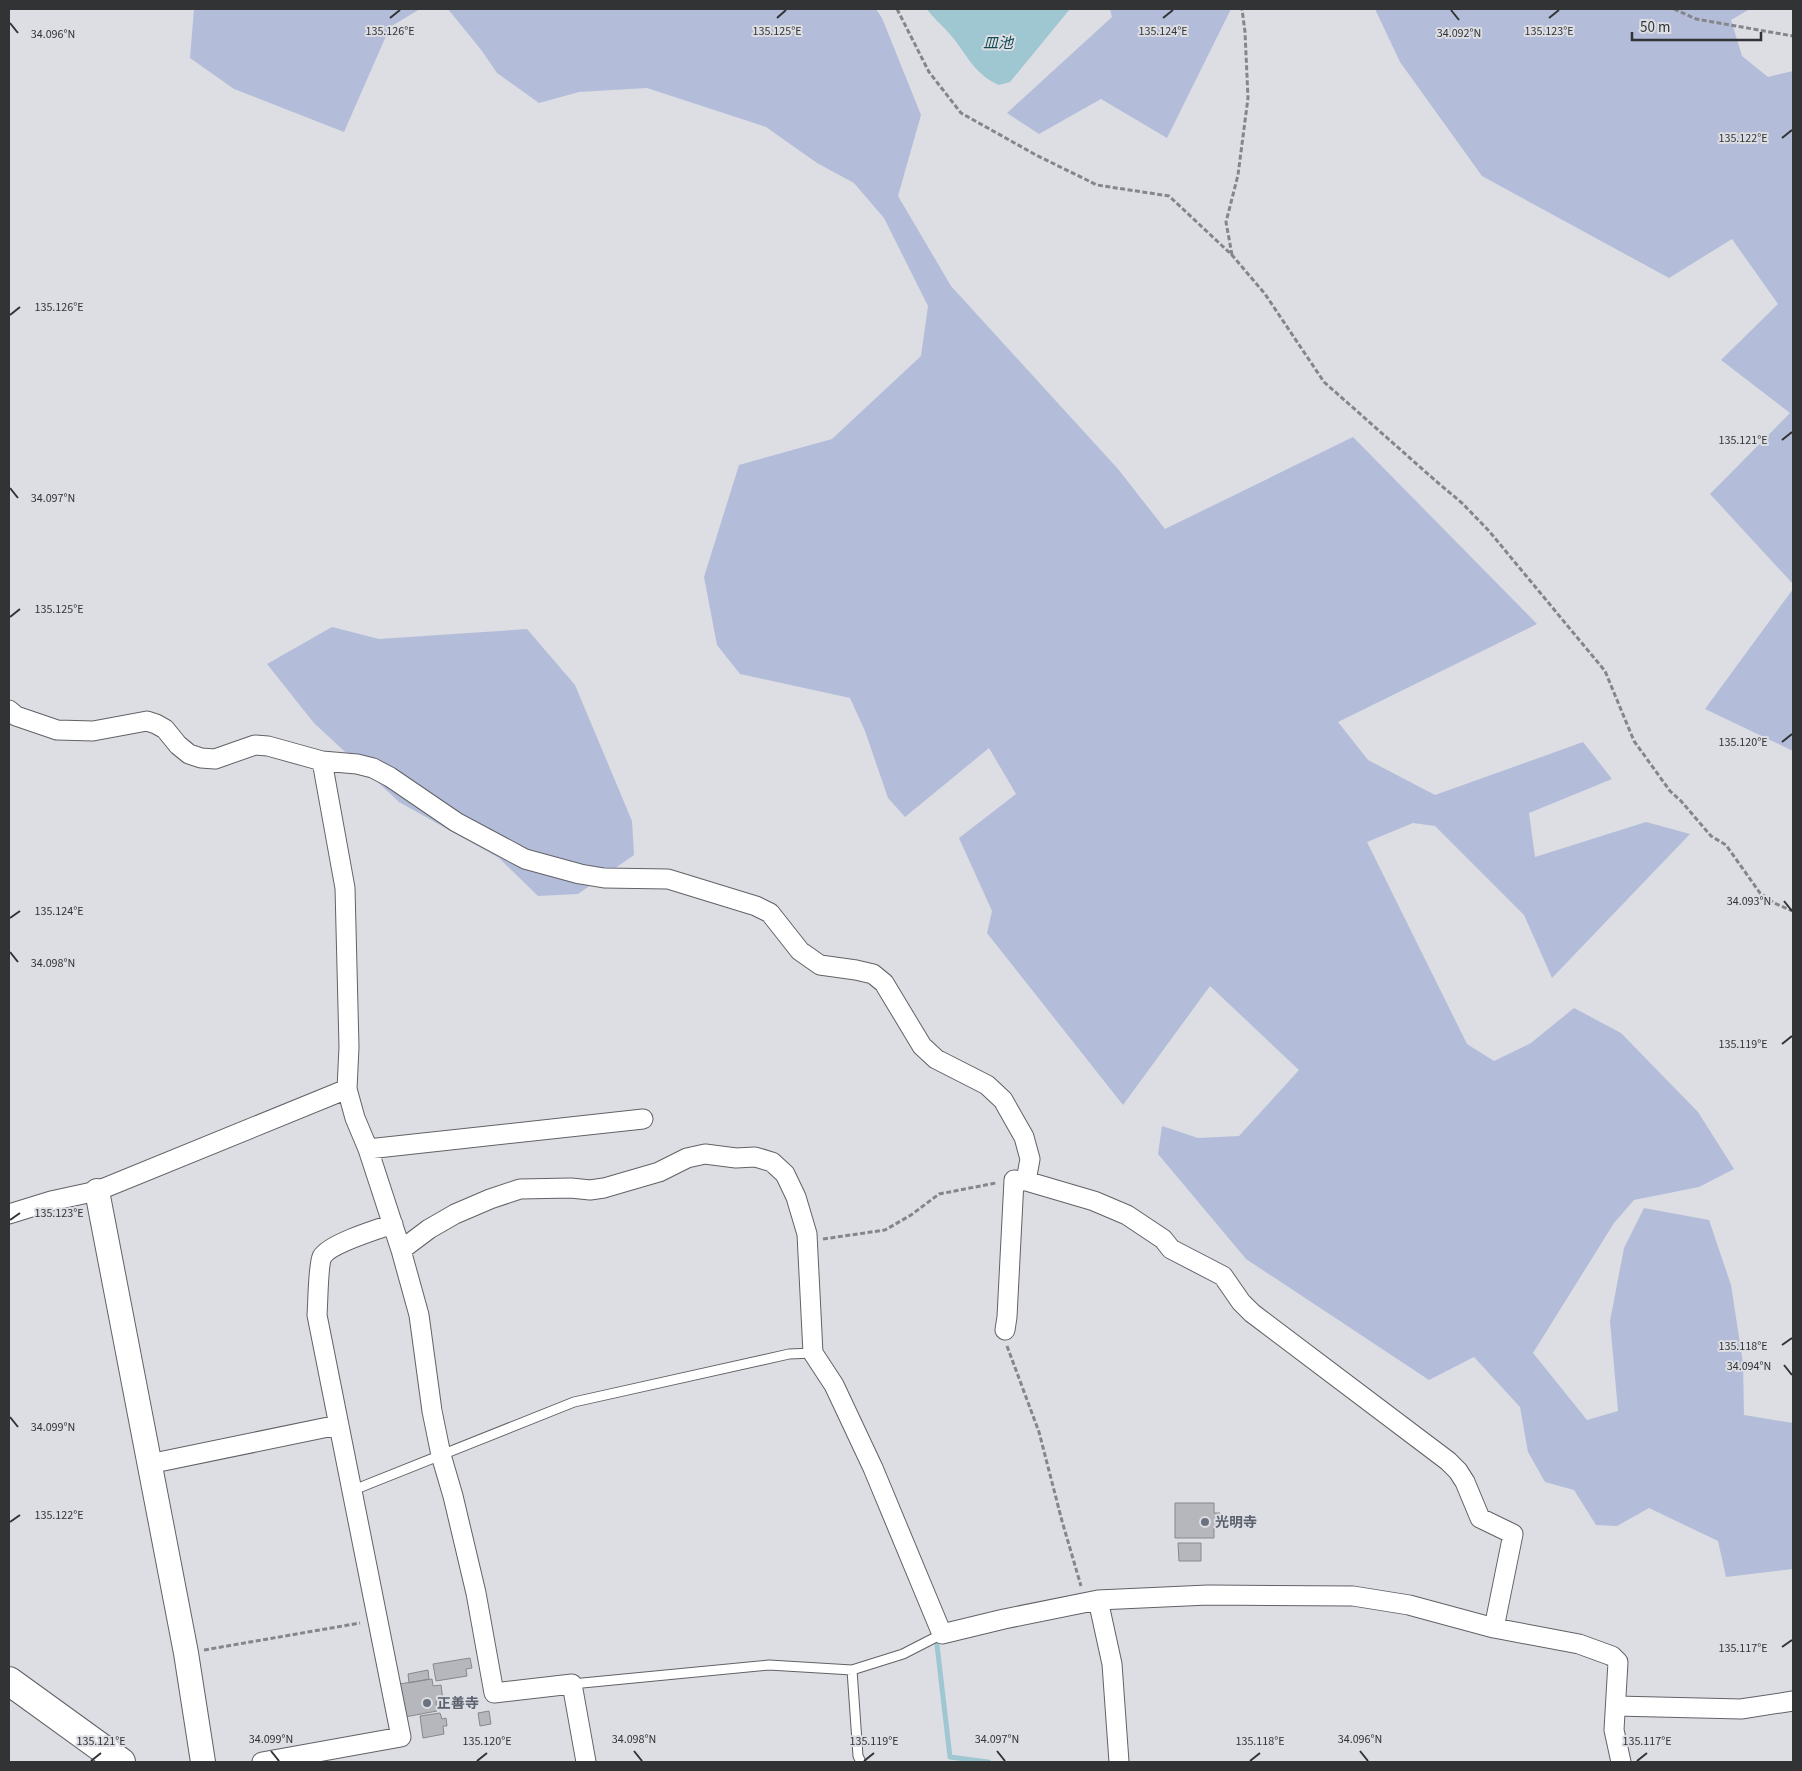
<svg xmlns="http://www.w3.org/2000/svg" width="1802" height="1771" font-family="'Source Sans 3','Noto Sans JP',sans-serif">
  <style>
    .green { fill: #b3bdda }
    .water { fill: #9fc7d1 }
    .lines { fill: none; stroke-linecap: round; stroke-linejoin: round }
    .stream { stroke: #9fc7d1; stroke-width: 5 }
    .building { fill: #b5b7bc; stroke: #86888c }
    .service-casing { stroke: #616266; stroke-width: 11 }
    .minor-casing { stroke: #616266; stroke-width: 21 }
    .tertiary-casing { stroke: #616266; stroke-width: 26 }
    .trunk-casing { stroke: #616266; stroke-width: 30 }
    .path { stroke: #858689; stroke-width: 3; stroke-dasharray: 5 2.5; stroke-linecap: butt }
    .service { stroke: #fff; stroke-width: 9 }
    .minor { stroke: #fff; stroke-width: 19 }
    .tertiary { stroke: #fff; stroke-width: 24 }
    .trunk { stroke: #fff; stroke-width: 28 }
    .ticks { fill: none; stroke: #323335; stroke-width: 2 }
    .worship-dot { fill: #6b7280; stroke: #dcdee3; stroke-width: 2 }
    .labels { text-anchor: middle; stroke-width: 4; stroke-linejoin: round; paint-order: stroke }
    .worship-label { font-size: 14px; font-weight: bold; fill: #5b616d; stroke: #dcdee3; text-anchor: start }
    .water-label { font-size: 15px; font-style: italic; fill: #144d58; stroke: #dcdee3 }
    .ticks-label { font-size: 12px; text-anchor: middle; fill: #323335; stroke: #dcdee3; stroke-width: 4; stroke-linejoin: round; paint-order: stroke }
  </style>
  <rect width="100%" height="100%" fill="#dcdee3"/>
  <!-- green -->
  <path class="green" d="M194 9H420L390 27 344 132 234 89 190 58Z
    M448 9H876L882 18 921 115 898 196 951 286 1118 469 1165 529 1353 437 1537 624 1338 722 1368 760 1435 795 1583 742 1612 779 1529 813 1535 857 1646 822 1690 834 1552 978 1524 915 1435 826 1413 823 1367 842 1467 1044 1494 1061 1531 1043 1574 1008 1621 1033 1698 1112 1734 1169 1699 1187 1634 1200 1614 1223 1533 1353 1587 1420 1618 1411 1610 1321 1624 1248 1644 1208 1709 1220 1731 1285 1743 1363 1744 1415 1793 1423V1569L1726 1577 1718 1541 1649 1508 1617 1526 1596 1525 1574 1490 1545 1482 1528 1452 1520 1407 1474 1357 1429 1380 1246 1259 1158 1154 1162 1126 1198 1138 1239 1136 1299 1070 1210 986 1123 1105 987 933 992 911 959 838 1016 794 989 748 905 817 888 798 865 731 850 698 740 674 717 645 704 577 739 465 832 439 921 356 928 306 884 218 854 183 817 163 766 127 647 88 579 92 539 103 497 73 482 51Z
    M1110 9H1231L1167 138 1101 99 1039 134 1007 113 1112 17Z
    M1375 9H1750L1731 20 1742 56 1768 77 1793 71V584L1710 494 1790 413 1721 360 1778 304 1732 239 1669 278 1482 176 1400 62Z
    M1793 589V751L1705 709Z
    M332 627 379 639 527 629 575 685 632 821 634 855 578 894 538 896 499 858 399 802 314 723 267 664Z"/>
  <!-- water -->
  <path class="water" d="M927 9H1070L1010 82 999 85C972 73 967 53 948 32 941 24 933 18 927 9Z"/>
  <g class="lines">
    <!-- stream -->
    <path class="stream" d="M937 1645 950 1757 988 1762"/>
  </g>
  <!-- building -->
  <path class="building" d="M1175 1503H1214V1513H1220V1528H1214V1538H1175Z
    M1178 1543H1201V1561H1179Z
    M470 1658 472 1668 466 1669 467 1676 436 1681 433 1664Z
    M428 1670 429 1679 409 1683 408 1674Z
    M432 1679 433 1686 441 1685 443 1700 436 1701 437 1711 405 1717 399 1684Z
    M489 1711 491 1724 480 1726 478 1713Z
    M440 1713 442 1719 446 1718 447 1726H443L444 1734 423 1738 420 1716Z"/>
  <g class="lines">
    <defs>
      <path id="service" d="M351 1491 574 1402 789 1354 813 1353
        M852 1670 858 1756 861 1762
        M572 1684 769 1665 852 1670 903 1654 942 1634"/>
      <path id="minor" d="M9 710 16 716 57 730 93 731 147 721 156 724 165 729 178 745 189 754 201 758 215 759 255 745 268 746 322 761 357 764 373 768 390 777 456 822 525 859 580 874 604 878 668 879 756 906 770 913 800 951 820 965 856 970 873 974 884 983 922 1046 936 1059 987 1085 1003 1100 1024 1137 1030 1159 1026 1181
        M322 761 345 888 349 1047 347 1089 355 1118 368 1149 401 1250 419 1315 432 1411 441 1455 453 1496 476 1593 494 1693 572 1684 586 1762
        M368 1149 643 1119
        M9 1214 51 1201 97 1191 347 1089
        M401 1250 429 1229 455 1214 490 1199 520 1189 571 1188 590 1190 604 1188 659 1172 687 1158 705 1154 736 1158 755 1157 772 1162 785 1174 796 1197 807 1234 813 1353 834 1385 873 1468 942 1634 1004 1619 1098 1600 1208 1595 1353 1596 1409 1605 1494 1628 1579 1644 1612 1656 1618 1662 1614 1730 1621 1762
        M1005 1330 1007 1317 1014 1180 1026 1181 1094 1201 1127 1215 1163 1239 1171 1249 1223 1276 1241 1302 1252 1313 1448 1461 1458 1471 1465 1482 1480 1518 1513 1534 1494 1628
        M149 1464 338 1425
        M1098 1600 1112 1664 1119 1762
        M1616 1706 1741 1709 1793 1701
        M262 1762 401 1737 317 1315C318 1304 318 1265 322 1257 329 1244 378 1229 393 1224"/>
      <path id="tertiary" d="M97 1191 186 1653 203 1762"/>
      <path id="trunk" d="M9 1681 121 1762"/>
    </defs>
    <!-- service casing -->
    <use href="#service" class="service-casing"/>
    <!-- minor casing -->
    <use href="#minor" class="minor-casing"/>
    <!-- tertiary casing -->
    <use href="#tertiary" class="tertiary-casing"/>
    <!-- trunk casing -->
    <use href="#trunk" class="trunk-casing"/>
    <!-- path -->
    <path class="path" d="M897 9 929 72 961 113 1036 155 1097 185 1169 196 1232 255 1265 294 1324 382 1437 482 1462 503 1489 531 1605 671 1634 741 1670 791 1681 801 1711 836 1726 845 1760 893 1774 903 1793 911
      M1674 9 1696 19 1793 36
      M1232 255 1226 222 1238 175 1248 98 1245 32 1242 9
      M823 1239 885 1230 911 1215 939 1194 996 1183
      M1007 1346 1039 1432 1062 1521 1081 1586
      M204 1650 360 1623"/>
    <!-- service -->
    <use href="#service" class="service"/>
    <!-- minor -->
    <use href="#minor" class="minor"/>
    <!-- tertiary -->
    <use href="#tertiary" class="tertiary"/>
    <!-- trunk -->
    <use href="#trunk" class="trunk"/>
  </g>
  <!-- ticks -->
  <path class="ticks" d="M1451 10 1459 20M390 18 400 10M777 18 786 10M1163 18 1173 10M1549 18 1559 10M10 23 18 33M1782 138 1792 130M10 315 20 307M1782 440 1792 432M10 488 18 498M10 617 20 609M1782 742 1792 734M1784 901 1792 911M10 918 20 911M10 952 18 962M1782 1044 1792 1036M10 1220 20 1213M1782 1345 1792 1338M1784 1365 1792 1375M10 1417 18 1427M10 1522 20 1515M1782 1647 1792 1640M271 1751 279 1761M634 1751 642 1761M997 1751 1005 1761M1360 1751 1368 1761M91 1761 101 1753M477 1761 487 1753M864 1761 874 1753M1250 1761 1260 1753M1637 1761 1647 1753"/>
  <!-- markers -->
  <g class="worship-dot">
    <circle cx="1205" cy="1522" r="5"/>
    <circle cx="427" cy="1703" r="5"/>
  </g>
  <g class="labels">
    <!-- worship labels -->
    <g class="worship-label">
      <text x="1215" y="1527">光明寺</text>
      <text x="437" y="1708">正善寺</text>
    </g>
    <!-- water labels -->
    <g class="water-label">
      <text x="998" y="48">皿池</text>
    </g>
  </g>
  <g class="ticks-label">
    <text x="390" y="35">135.126°E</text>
    <text x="777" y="35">135.125°E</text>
    <text x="1549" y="35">135.123°E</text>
    <text x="1163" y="35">135.124°E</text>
    <text x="1459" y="37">34.092°N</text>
    <text x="53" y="38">34.096°N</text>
    <text x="1743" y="142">135.122°E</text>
    <text x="59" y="311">135.126°E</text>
    <text x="1743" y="444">135.121°E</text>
    <text x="53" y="502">34.097°N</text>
    <text x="59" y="613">135.125°E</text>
    <text x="1743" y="746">135.120°E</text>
    <text x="1749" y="905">34.093°N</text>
    <text x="59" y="915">135.124°E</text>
    <text x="53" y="967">34.098°N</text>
    <text x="1743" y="1048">135.119°E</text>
    <text x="59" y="1217">135.123°E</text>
    <text x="1743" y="1350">135.118°E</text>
    <text x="1749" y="1370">34.094°N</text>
    <text x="53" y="1431">34.099°N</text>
    <text x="59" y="1519">135.122°E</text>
    <text x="1743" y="1652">135.117°E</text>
    <text x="271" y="1743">34.099°N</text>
    <text x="634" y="1743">34.098°N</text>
    <text x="997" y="1743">34.097°N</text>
    <text x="1360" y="1743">34.096°N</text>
    <text x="101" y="1745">135.121°E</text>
    <text x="487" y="1745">135.120°E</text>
    <text x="874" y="1745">135.119°E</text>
    <text x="1260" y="1745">135.118°E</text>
    <text x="1647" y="1745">135.117°E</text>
  </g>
  <!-- border -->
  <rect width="1802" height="1771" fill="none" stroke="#323335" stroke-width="20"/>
  <!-- scale -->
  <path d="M1632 32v8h129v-8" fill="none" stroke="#323335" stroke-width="2.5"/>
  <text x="1640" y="32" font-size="15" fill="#323335" stroke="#dcdee3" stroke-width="4" paint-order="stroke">50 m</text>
</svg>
